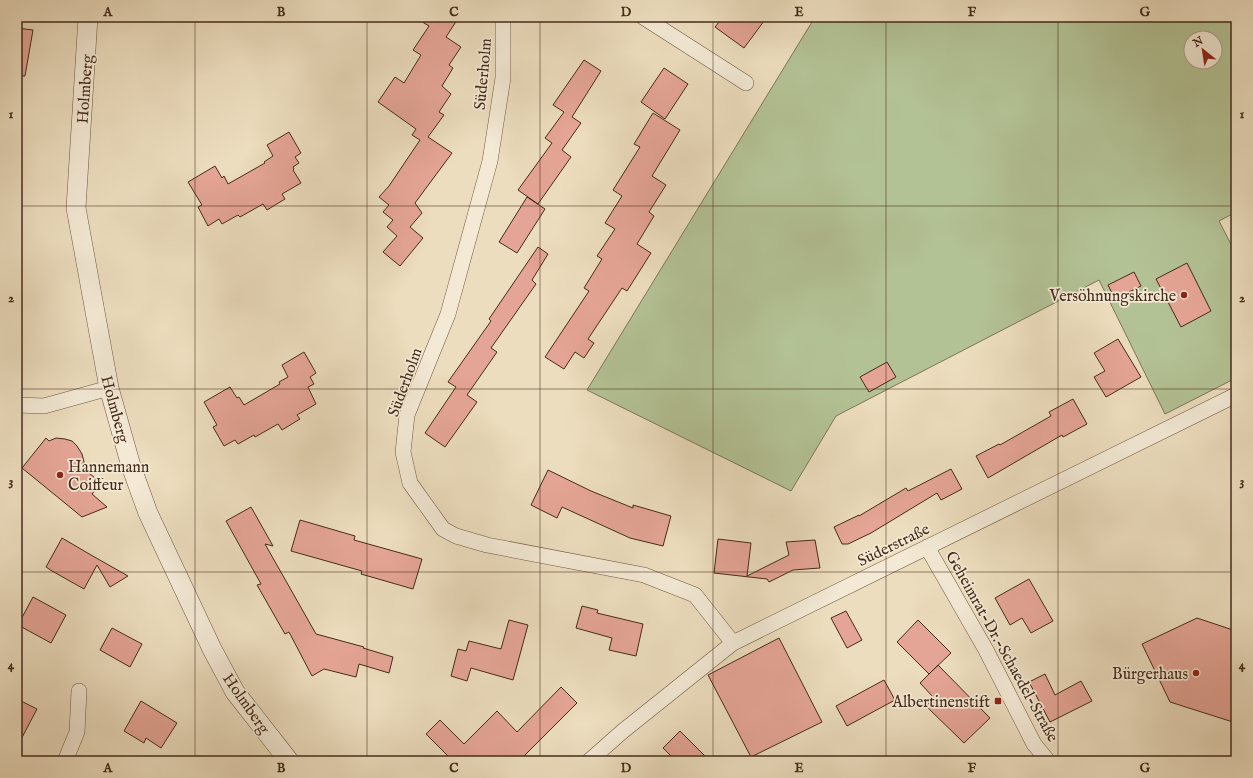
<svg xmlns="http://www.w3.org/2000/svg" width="1253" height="778" font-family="'IM FELL English',serif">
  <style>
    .green { fill: #b3c295; stroke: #7c7658; fill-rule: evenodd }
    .building { fill: #e5a596; stroke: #452b1a }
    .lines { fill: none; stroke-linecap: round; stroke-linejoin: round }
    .minor-casing { stroke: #6f5843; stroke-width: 16 }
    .tertiary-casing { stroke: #6f5843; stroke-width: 20 }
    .minor { stroke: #f3e9d5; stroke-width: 15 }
    .tertiary { stroke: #f3e9d5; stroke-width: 19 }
    .grid { fill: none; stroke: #452b1a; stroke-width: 1; stroke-opacity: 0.55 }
    .poi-dot { fill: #8f2418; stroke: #f3e9d5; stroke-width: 1.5 }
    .labels { text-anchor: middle; stroke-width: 3.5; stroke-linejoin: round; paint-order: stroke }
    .street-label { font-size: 16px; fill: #452b1a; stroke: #f3e9d5 }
    .poi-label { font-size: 16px; fill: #452b1a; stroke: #f3e9d5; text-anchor: end }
    .neatline { fill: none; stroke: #452b1a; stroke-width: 1.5 }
    .grid-label { font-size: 13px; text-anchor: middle; font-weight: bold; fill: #452b1a }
  </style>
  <rect width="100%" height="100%" fill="#ecddbe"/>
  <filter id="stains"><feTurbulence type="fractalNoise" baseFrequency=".005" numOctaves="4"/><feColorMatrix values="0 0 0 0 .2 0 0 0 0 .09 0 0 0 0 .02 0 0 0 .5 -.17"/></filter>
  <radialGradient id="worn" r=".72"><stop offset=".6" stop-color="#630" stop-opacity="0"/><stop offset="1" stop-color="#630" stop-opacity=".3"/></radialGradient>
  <!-- green -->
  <path class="green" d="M815 17H1236V212L1219 221 1236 254V378L1165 414 1099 280 836 416 791 491 587 390ZM1191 38H1215V62H1191Z"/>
  <!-- building -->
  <path class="building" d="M414 17H459L446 37 461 47 449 65 453 68 442 86 451 94 439 112 444 115 428 137 452 153 415 203 422 213 410 227 423 238 400 266 383 252 397 236 387 227 393 220 383 212 389 205 379 197 389 186 420 140 412 135 416 129 378 102 395 77 404 83 421 55 413 50 429 26Z
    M723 17H767L744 48 715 27Z
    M17 28 33 30 25 76H17Z
    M584 60 601 71 572 117 581 123 562 150 571 157 538 204 518 190 552 143 545 138 564 112 553 105Z
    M664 68 688 84 665 119 641 102Z
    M653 113 680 130 652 176 666 185 649 212 654 216 637 244 651 253 627 291 622 288 588 339 594 343 584 358 575 352 564 369 545 357 589 291 584 288 602 259 597 256 615 229 605 223 622 196 613 190 640 147 634 144Z
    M289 132 301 153 295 157 299 163 293 167 294 169 293 170 301 183 282 194 285 199 267 210 263 204 240 217 238 215 222 224 219 219 208 226 198 207 202 205 188 182 215 166 222 178 224 176 228 184 265 163 264 162 273 156 267 145Z
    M527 197 545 209 517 253 499 242Z
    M538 247 548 254 532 280 536 284 491 348 497 352 467 395 477 402 445 447 425 433 456 387 448 382 491 321 489 319Z
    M1187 263 1211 311 1181 327 1156 279Z
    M1134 272 1141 286 1115 299 1108 285Z
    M1118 339 1141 377 1106 397 1094 377 1105 371 1094 353Z
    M304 352 316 373 310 377 314 384 308 387 316 404 297 415 300 419 282 430 278 424 255 437 254 435 238 444 235 440 224 446 213 427 217 425 204 402 230 387 237 398 239 397 244 405 280 384 279 382 288 377 282 365Z
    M887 362 896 377 869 392 860 377Z
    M1073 399 1087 424 1063 437 1062 435 988 478 976 456 999 444 1000 445 1051 416 1049 412Z
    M46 438 49 441 56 438 65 439 72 441 77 446 82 454 84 462 83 468 101 483 92 494 107 507 82 517 22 468Z
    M951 469 962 489 941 500 937 493 871 533 848 544H842L834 527 859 515V516L906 488 908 491Z
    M548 470 591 491 633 508V505L671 516 663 546 630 538 562 507 557 518 531 505Z
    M251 507 273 546 265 544 316 634 364 647 363 648 393 657 389 673 359 664 356 677 324 669 312 676 289 632 285 634 257 585 261 584 226 521Z
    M300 520 355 536 354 540 422 559 413 589 361 574 362 571 291 551Z
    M62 538 91 555 128 576 110 587 97 565 84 589 52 571 46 567Z
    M718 539 751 543 747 576 789 555 786 542 815 540 820 568 793 570 769 582 767 579 714 573Z
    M1029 579 1053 621 1031 633 1022 618 1010 625 995 598Z
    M33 597 66 615 51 643 18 625Z
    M582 606 598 610 597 613 643 624 636 656 609 650 612 638 576 628Z
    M846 611 862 640 847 648 831 618Z
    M1197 618 1236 631V723L1170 702 1142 644Z
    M509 620 528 625 513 680 471 668 467 681 451 676 458 649 466 651 469 641 501 649Z
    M918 620 951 653 929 674 897 642Z
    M112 628 142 644 130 667 100 650Z
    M779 638 822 722 751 757 708 675Z
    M938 665 990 718 964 743 926 706 934 698 920 683Z
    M1045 674 1055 695 1081 681 1092 701 1050 722 1029 682Z
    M884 680 895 700 847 726 836 706Z
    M561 687 577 703 519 761H453L426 734 440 720 464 744 497 711 517 732Z
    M17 699 37 709 17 747Z
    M141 701 177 723 161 748 146 738 144 743 124 731Z
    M680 731 710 761H676L663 748Z"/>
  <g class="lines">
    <defs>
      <path id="minor" d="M503 17V78L490 161 448 314 407 415 403 452 410 483 443 529 456 536 487 545 644 575 695 595 733 643
        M643 17 746 83
        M17 405 44 406 109 388
        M927 547 986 650 1034 744 1048 761
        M65 761 77 732 79 691
        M589 761 623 731 733 643 1236 395"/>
      <path id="tertiary" d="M88 17 76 208 109 388 131 466 148 513 212 649 235 692 289 761"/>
    </defs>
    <!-- minor casing -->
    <use href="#minor" class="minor-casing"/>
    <!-- tertiary casing -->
    <use href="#tertiary" class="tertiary-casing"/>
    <!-- minor -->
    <use href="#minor" class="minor"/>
    <!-- tertiary -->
    <use href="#tertiary" class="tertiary"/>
  </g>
  <!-- grid -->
  <path class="grid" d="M195 17V761M367 17V761M540 17V761M713 17V761M886 17V761M1058 17V761M17 206H1236M17 389H1236M17 572H1236"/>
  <!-- markers -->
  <g class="poi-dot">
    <circle cx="1184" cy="295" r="4"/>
    <circle cx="60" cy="475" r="4"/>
    <circle cx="1196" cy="673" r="4"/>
    <rect x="994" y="697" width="8" height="8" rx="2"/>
  </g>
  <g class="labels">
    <!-- street labels -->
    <g class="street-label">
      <text transform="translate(482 74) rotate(-85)" y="6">Süderholm</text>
      <text transform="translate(84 89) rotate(-86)" y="6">Holmberg</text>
      <text transform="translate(404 382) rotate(-70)" y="6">Süderholm</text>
      <text transform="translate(116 409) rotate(75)" y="6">Holmberg</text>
      <text transform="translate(893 544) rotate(-26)" y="6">Süderstraße</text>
      <text transform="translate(1003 646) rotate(61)" y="6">Geheimrat-Dr.-Schaedel-Straße</text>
      <text transform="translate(247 703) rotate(55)" y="6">Holmberg</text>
    </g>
    <!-- poi labels -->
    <g class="poi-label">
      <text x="1176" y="301">Versöhnungskirche</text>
      <text x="68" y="472" text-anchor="start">Hannemann<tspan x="68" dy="18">Coiffeur</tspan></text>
      <text x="1188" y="679">Bürgerhaus</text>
      <text x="990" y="707">Albertinenstift</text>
    </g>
  </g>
  <!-- margin -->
  <rect width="1253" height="778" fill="none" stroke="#ecddbe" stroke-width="44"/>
  <!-- north arrow -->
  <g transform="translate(1203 50) rotate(330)"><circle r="19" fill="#f3e9d5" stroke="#ad9d8a"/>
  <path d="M0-3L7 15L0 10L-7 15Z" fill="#8f2418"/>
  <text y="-6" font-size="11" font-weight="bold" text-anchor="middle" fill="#452b1a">N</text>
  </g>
  <rect x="22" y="22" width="1209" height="734" class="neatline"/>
  <g class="grid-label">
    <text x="108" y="16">A</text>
    <text x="281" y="16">B</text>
    <text x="454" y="16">C</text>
    <text x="626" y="16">D</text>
    <text x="799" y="16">E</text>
    <text x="972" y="16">F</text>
    <text x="1145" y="16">G</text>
    <text x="11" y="118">1</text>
    <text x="1242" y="118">1</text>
    <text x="11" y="302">2</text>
    <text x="1242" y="302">2</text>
    <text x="11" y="485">3</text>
    <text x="1242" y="485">3</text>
    <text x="11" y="669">4</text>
    <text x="1242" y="669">4</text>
    <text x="108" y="772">A</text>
    <text x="281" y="772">B</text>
    <text x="454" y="772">C</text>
    <text x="626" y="772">D</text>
    <text x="799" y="772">E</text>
    <text x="972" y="772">F</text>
    <text x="1145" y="772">G</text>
  </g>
  <rect width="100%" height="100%" filter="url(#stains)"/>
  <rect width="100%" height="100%" fill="url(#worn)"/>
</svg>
